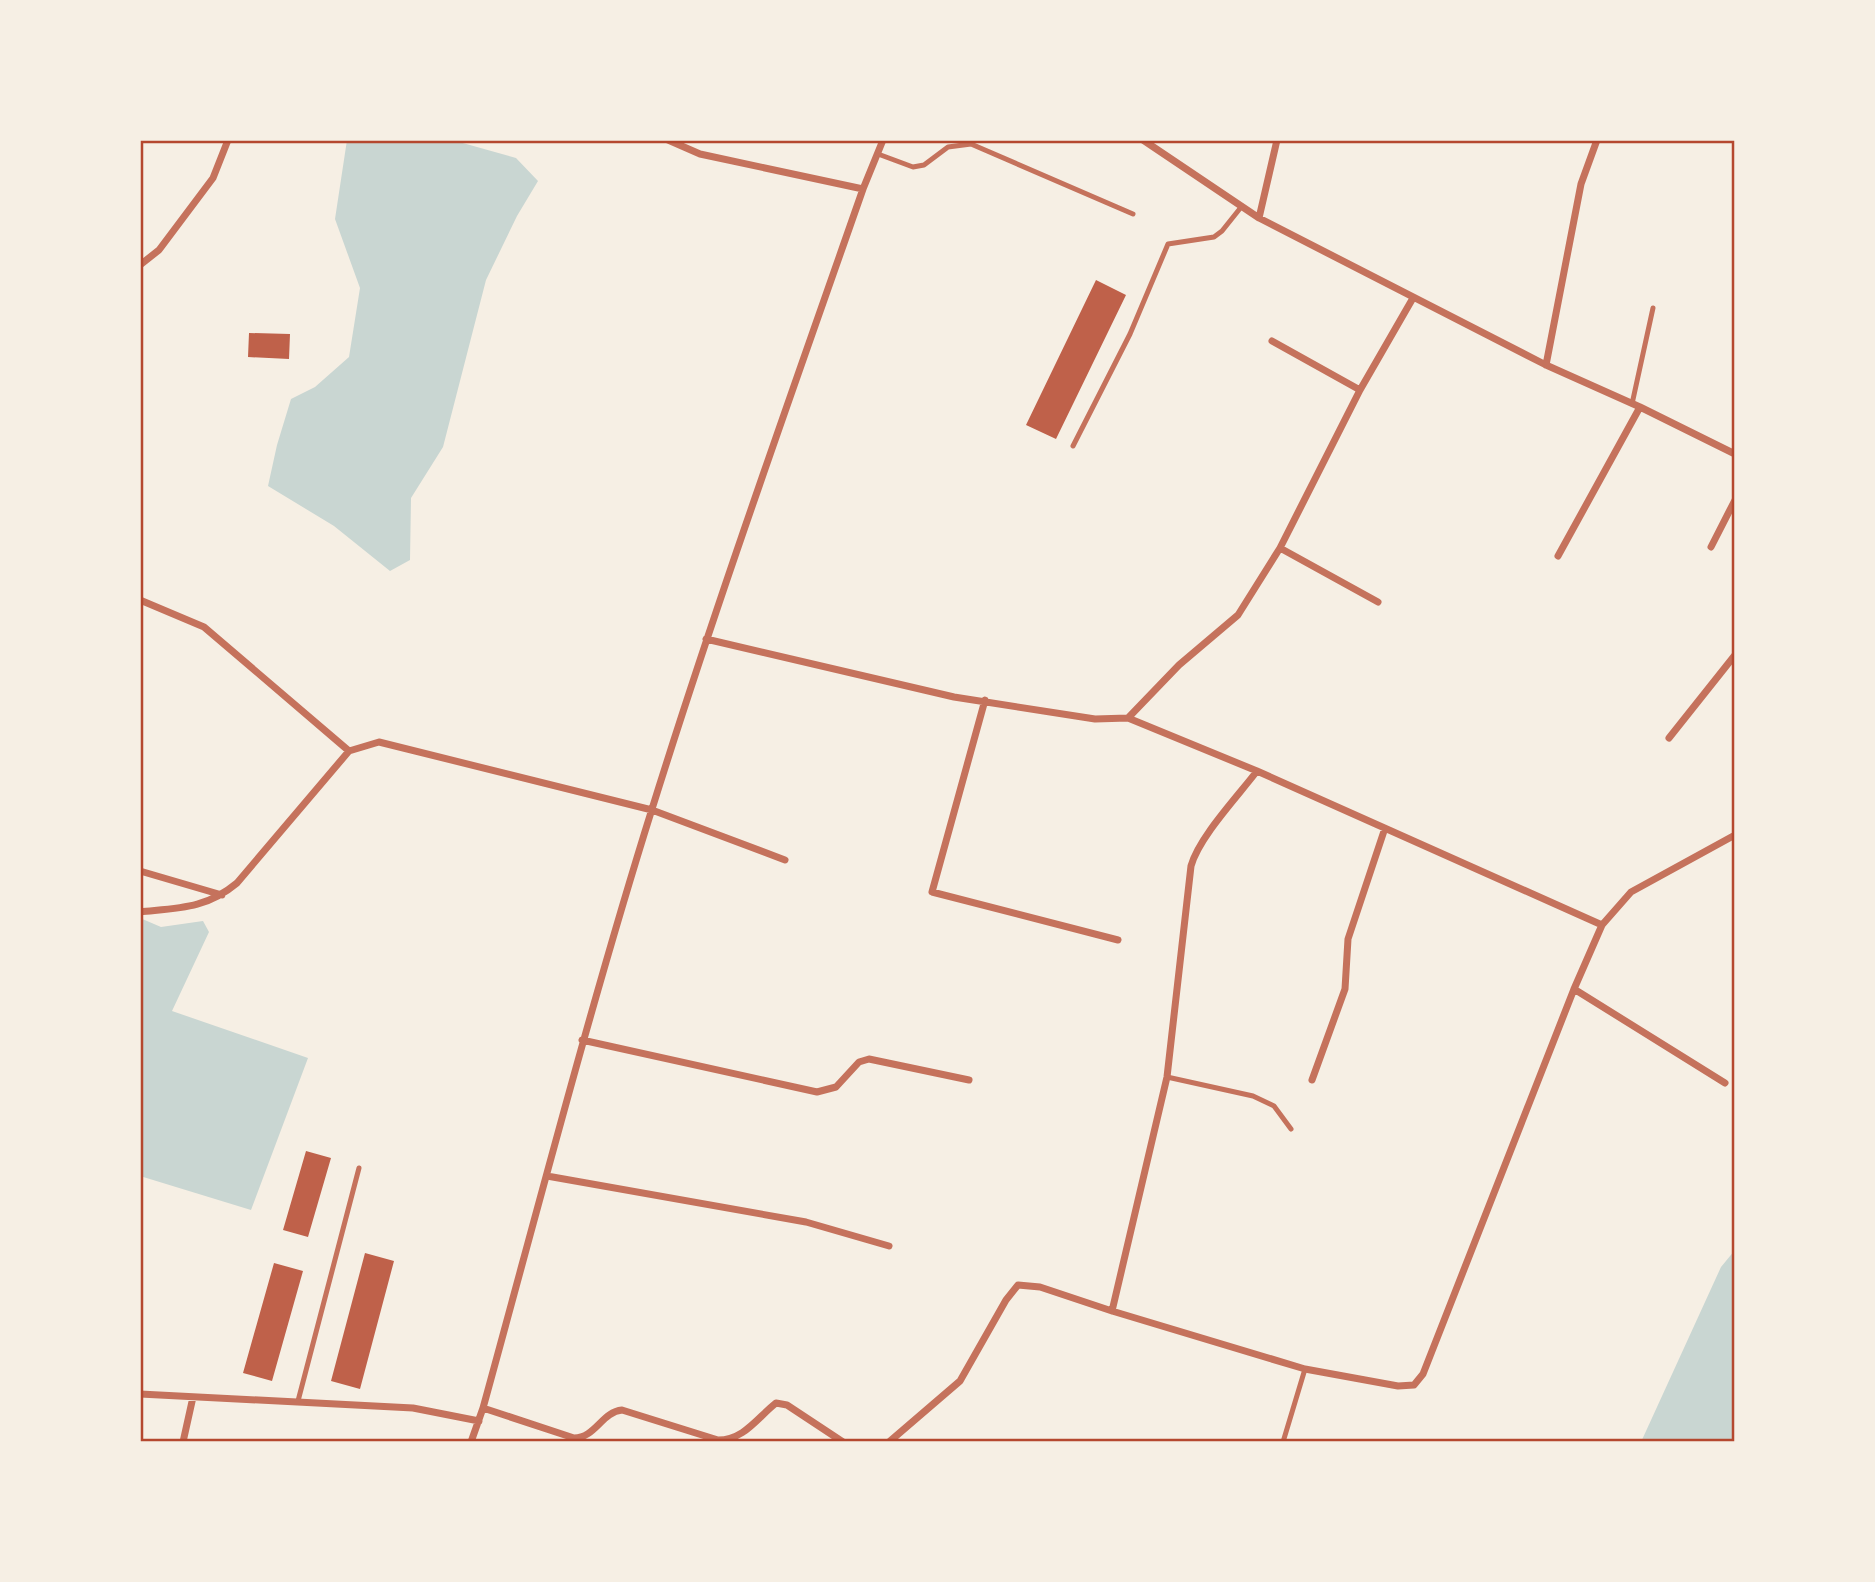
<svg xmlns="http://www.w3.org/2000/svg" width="1875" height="1582" font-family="'Open Sans',sans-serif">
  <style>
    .water { fill: #c9d6d2 }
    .building { fill: #bf614a }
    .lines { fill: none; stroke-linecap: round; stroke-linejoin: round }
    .service { stroke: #c5725c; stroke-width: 5 }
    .minor { stroke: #c5725c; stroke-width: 7 }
    .neatline { fill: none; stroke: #b5482f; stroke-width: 2.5 }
  </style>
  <rect width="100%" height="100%" fill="#f6efe4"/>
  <!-- water -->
  <path class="water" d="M347 140H452L516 158 538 181 517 216 486 280 443 447 411 498 410 560 390 571 334 526 268 486 277 445 291 399 315 387 349 357 360 288 335 219Z
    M140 918 161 927 203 921 209 932 172 1011 308 1058 251 1210 140 1176Z
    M1735 1250V1442H1641L1721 1267Z"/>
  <!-- building -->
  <path class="building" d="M1096 280 1126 295 1056 439 1026 425Z
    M249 333 290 334 289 359 248 357Z
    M306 1151 331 1158 308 1237 283 1230Z
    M365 1253 394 1261 360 1389 331 1381Z
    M274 1263 303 1271 272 1381 243 1373Z"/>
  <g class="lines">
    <!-- service -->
    <path class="service" d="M878 154 913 167 924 165 948 147 971 144 1133 214
      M1632 404 1653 308
      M1073 446 1130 334 1168 244 1214 237 1222 231 1242 206
      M1167 1077 1253 1096 1274 1106 1291 1129
      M298 1401 359 1168
      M1283 1442 1305 1369"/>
    <!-- minor -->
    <path class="minor" d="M668 140 700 154 863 189
      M1143 140 1259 218 1546 365 1640 407 1735 454
      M1259 218 1277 140
      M140 265 159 250 213 178 228 140
      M1272 341 1360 390
      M1546 365 1581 184 1597 140
      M1711 547 1735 500
      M1558 556 1640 407
      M140 600 204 627 349 751 379 742 652 810 785 860
      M1378 602 1280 548 1360 390 1413 298
      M706 639 954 697 1095 719 1128 718 1257 771 1602 925
      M985 700 932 892 1118 940
      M1128 718 1179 665 1238 615 1280 548
      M1669 738 1735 655
      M140 871 222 895
      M140 912C178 908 206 909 237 883L349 751
      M582 1040 817 1092 836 1087 859 1062 869 1059 969 1080
      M1312 1080 1345 989 1348 939 1385 828
      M1725 1083 1574 989 1602 925 1631 892 1735 835
      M547 1176 806 1222 889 1246
      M1112 1311 1167 1077 1191 866C1199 837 1238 796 1257 771
      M140 1394 413 1408 479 1421
      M483 1408 574 1438C595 1438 602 1412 622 1410L718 1440C744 1440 757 1418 776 1403L787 1405 843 1442
      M183 1442 193 1397
      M471 1442 483 1408C538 1208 590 1007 652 809 717 601 791 395 863 189L883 140
      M889 1442 960 1381 1006 1300 1018 1285 1040 1287 1112 1311 1305 1369 1398 1386 1414 1385 1423 1374 1574 989"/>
  </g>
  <!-- border -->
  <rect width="1875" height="1582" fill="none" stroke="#f6efe4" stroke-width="284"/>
  <rect x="142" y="142" width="1591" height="1298" class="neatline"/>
</svg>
